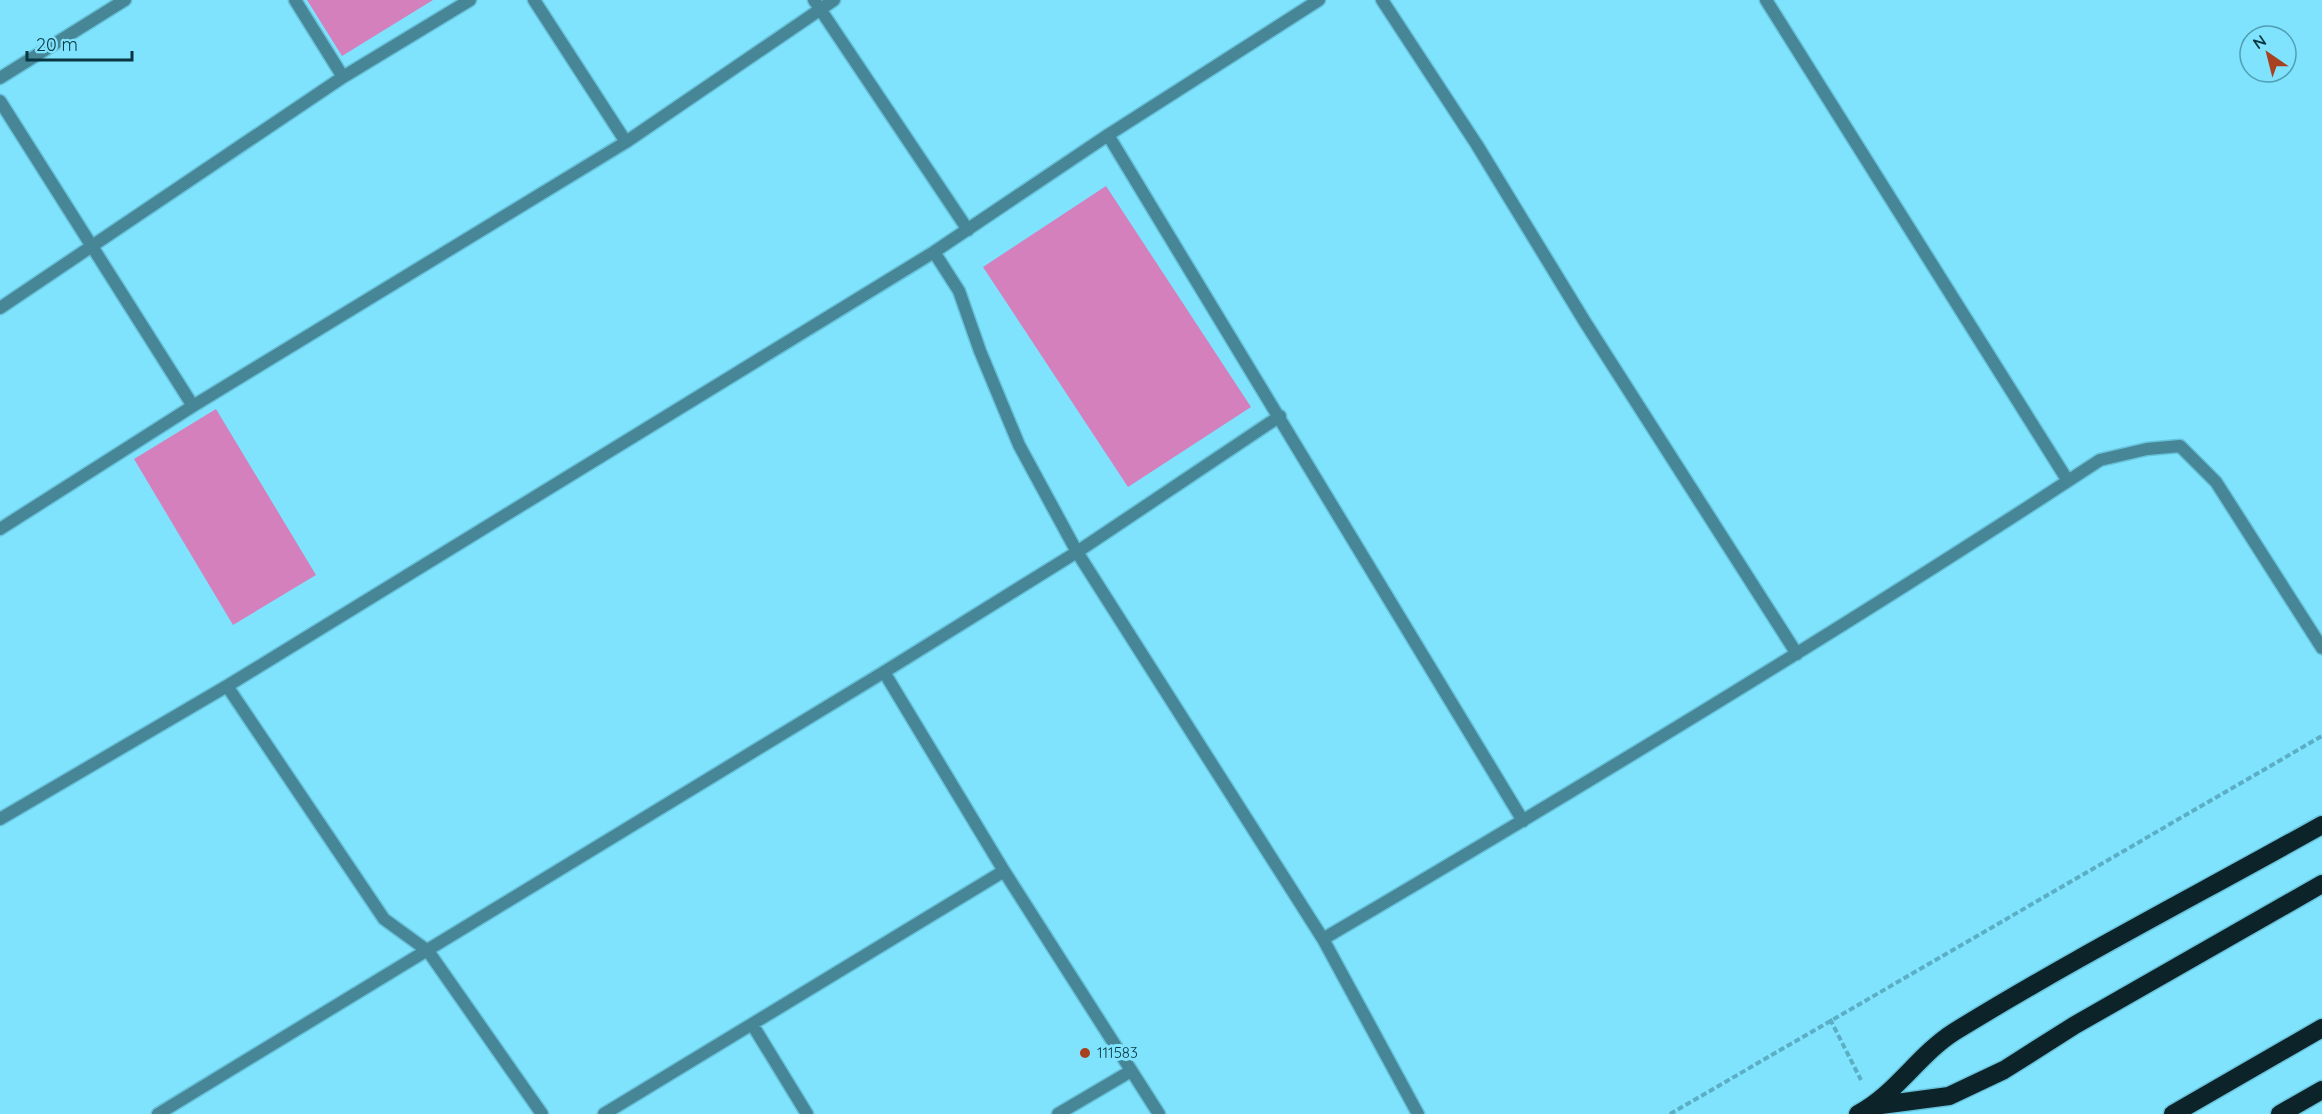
<svg xmlns="http://www.w3.org/2000/svg" width="2322" height="1114" font-family="Quicksand,sans-serif">
  <style>
    .green { fill: #d380bc }
    .lines { fill: none; stroke-linecap: round; stroke-linejoin: round }
    .street-casing { stroke: #67c1d8; stroke-width: 15 }
    .highway-casing { stroke: #67c1d8; stroke-width: 21 }
    .path { stroke: #5baec4; stroke-width: 4; stroke-dasharray: 6 3; stroke-linecap: butt }
    .street { stroke: #468697; stroke-width: 12 }
    .highway { stroke: #0c2329; stroke-width: 18 }
    .poi-dot { fill: #a8411f; stroke: #7fe3fe; stroke-width: 2 }
    .labels { text-anchor: middle; stroke-width: 6; stroke-linejoin: round; paint-order: stroke }
    .poi-label { font-size: 15px; fill: #093741; stroke: #7fe3fe; text-anchor: start }
  </style>
  <rect width="100%" height="100%" fill="#7fe3fe"/>
  <!-- green -->
  <path class="green" d="M307 0H433L342 56Z
    M1106 186 1251 407 1128 487 983 267Z
    M216 409 316 575 233 625 134 459Z"/>
  <g class="lines">
    <defs>
      <path id="street" d="M295 0 343 77
        M534 0 626 142
        M814 0 968 230
        M1382 0 1477 145 1585 322 1797 654
        M1766 0 2068 481
        M0 78 125 0
        M0 101 193 406
        M1108 135 1523 821
        M934 252 959 291 980 351 1019 445 1077 552 1323 939 1418 1114
        M0 308 343 77 470 0
        M0 529 193 406 626 142 834 0
        M884 672 1004 871 1159 1114
        M227 686 384 919 428 951 542 1114
        M0 819 227 686 934 252 1108 135 1319 0
        M1323 939C1585 785 1846 627 2100 460L2147 449 2180 446 2216 482 2322 648
        M752 1024 807 1114
        M158 1114 884 672 1077 552 1280 416
        M604 1114 1004 871
        M1058 1114 1131 1071"/>
      <path id="highway" d="M1874 1106 1949 1096 2004 1070 2075 1025 2322 884
        M1858 1114C1895 1095 1918 1055 1954 1032 2074 958 2199 894 2322 825
        M2173 1114 2322 1028
        M2280 1114 2322 1090"/>
    </defs>
    <!-- street casing -->
    <use href="#street" class="street-casing"/>
    <!-- highway casing -->
    <use href="#highway" class="highway-casing"/>
    <!-- path -->
    <path class="path" d="M1830 1019 1861 1080
      M1670 1114 2322 736"/>
    <!-- street -->
    <use href="#street" class="street"/>
    <!-- highway -->
    <use href="#highway" class="highway"/>
  </g>
  <!-- markers -->
  <circle class="poi-dot" cx="1085" cy="1053" r="6"/>
  <g class="labels">
    <!-- poi labels -->
    <g class="poi-label">
      <text x="1097" y="1058">111583</text>
    </g>
  </g>
  <!-- north arrow -->
  <g transform="translate(2268 54) rotate(325)"><circle r="28" fill="#7fe3fe" stroke="#509eb2" stroke-width="1.5"/>
  <path d="M0-4.5L10 22L0 15L-10 22Z" fill="#a8411f"/>
  <text y="-9" font-size="16" font-weight="bold" text-anchor="middle" fill="#093741">N</text>
  </g>
  <!-- scale -->
  <path d="M27 51v9h105v-9" fill="none" stroke="#093741" stroke-width="3"/>
  <text x="36" y="51" font-size="18" fill="#093741" stroke="#7fe3fe" stroke-width="4.5" paint-order="stroke">20 m</text>
</svg>
